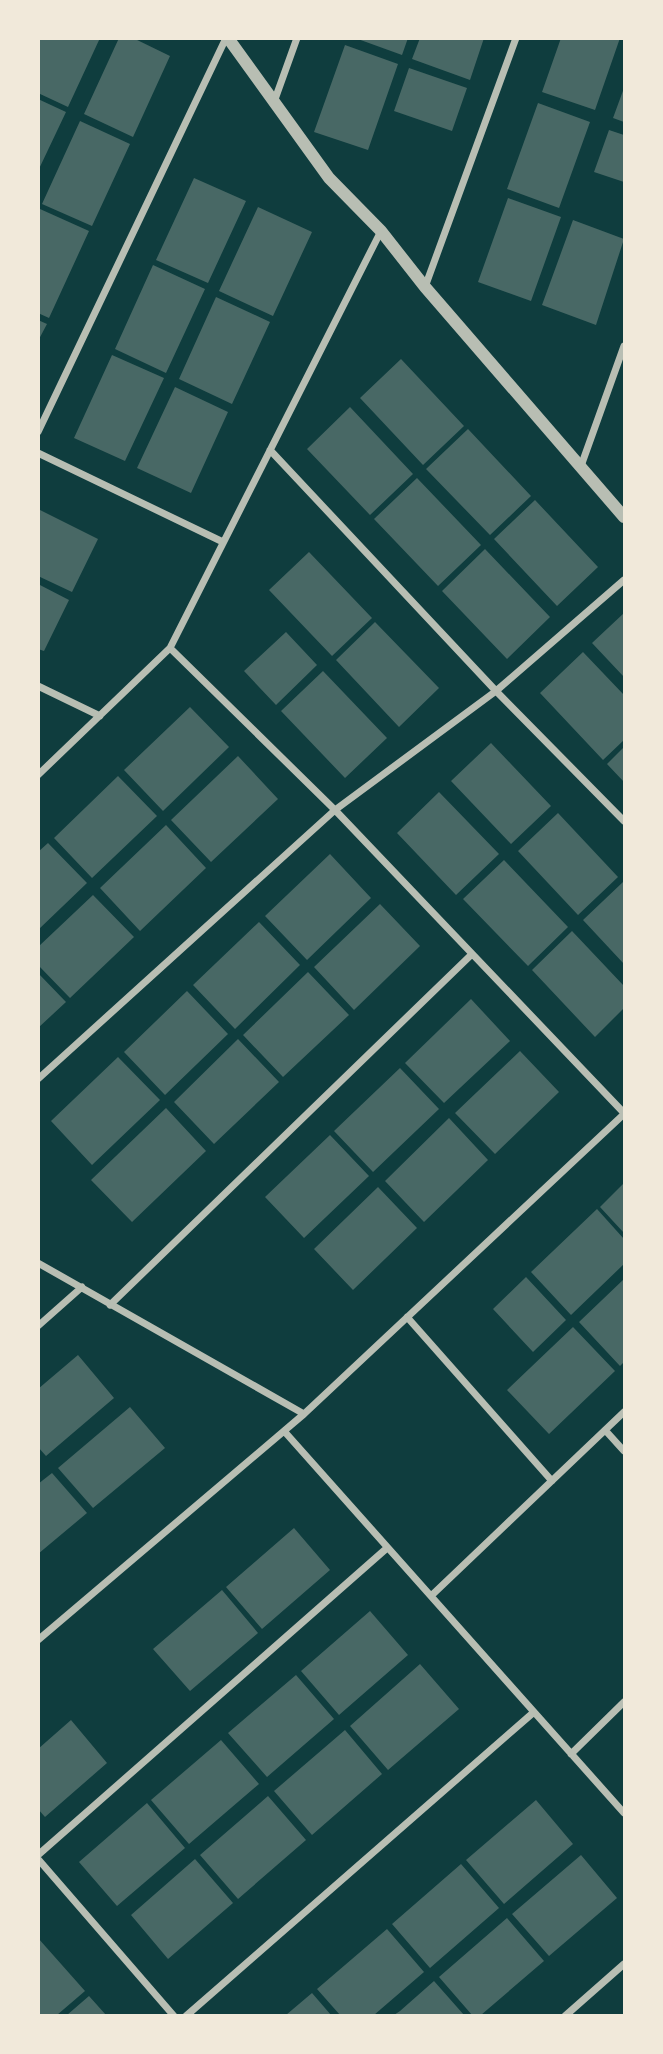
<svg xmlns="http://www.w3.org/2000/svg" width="663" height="2054" font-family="Figtree,sans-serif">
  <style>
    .building { fill: #486865 }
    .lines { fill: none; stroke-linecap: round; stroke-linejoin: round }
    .minor { stroke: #b8beb3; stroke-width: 7 }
    .tertiary { stroke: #b8beb3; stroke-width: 12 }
  </style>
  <rect width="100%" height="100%" fill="#0f3d3e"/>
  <!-- building -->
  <path class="building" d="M38 38H100L68 107 38 93Z
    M119 38H133L170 56 133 137 84 114Z
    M355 38H408L402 55Z
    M420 38H484L470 80 412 59Z
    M561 38H620L595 110 542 92Z
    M345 45 398 64 368 150 314 132Z
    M409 68 467 88 452 131 394 111Z
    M624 88V122L613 118Z
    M38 99 66 112 38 171Z
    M538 103 590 122 559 208 507 189Z
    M80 121 130 144 92 226 42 204Z
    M609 130 624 135V182L594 172Z
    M194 178 246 201 208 283 156 260Z
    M508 198 561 217 531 301 478 282Z
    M258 207 312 232 273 316 219 291Z
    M40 209 89 231 49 318 38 313Z
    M573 220 624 239 596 325 542 305Z
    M153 265 205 289 166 373 115 349Z
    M216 297 270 322 232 404 179 379Z
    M38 320 47 324 38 341Z
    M112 355 164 378 125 461 74 438Z
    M401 359 464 426 423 465 360 398Z
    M175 387 228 412 191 493 137 468Z
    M350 407 413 474 370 515 307 449Z
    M468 429 531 496 490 535 426 469Z
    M417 478 481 545 438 586 374 519Z
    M535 500 598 567 557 606 494 539Z
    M38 509 98 539 72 592 38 576Z
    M485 549 550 617 507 659 442 591Z
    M309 552 372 618 332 656 269 590Z
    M38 584 69 600 44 651 38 649Z
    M624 613V677L592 643Z
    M375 622 439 688 399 727 336 660Z
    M286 632 317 665 276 705 244 671Z
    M583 652 624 695V740L603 760 540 693Z
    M323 671 387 738 345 778 281 711Z
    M190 707 229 747 163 811 124 770Z
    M491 743 551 806 511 844 451 781Z
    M624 747V782L607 764Z
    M238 756 278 799 211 862 171 820Z
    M118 776 157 816 92 878 54 838Z
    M439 792 499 854 456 895 397 833Z
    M558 813 618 877 578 915 518 851Z
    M166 825 206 868 140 931 100 888Z
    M48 843 87 883 38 930V852Z
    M330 854 371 898 307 960 265 916Z
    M504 860 568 927 528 966 463 899Z
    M623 882 624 884V964L583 920Z
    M93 895 134 937 70 998 38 965V947Z
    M380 904 420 946 354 1010 314 967Z
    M259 922 300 965 235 1029 193 985Z
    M572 931 624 986V1008L595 1037 532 970Z
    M308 972 349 1015 283 1077 243 1035Z
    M38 973 66 1002 38 1028Z
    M187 991 228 1034 165 1095 124 1052Z
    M471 999 510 1041 444 1103 405 1063Z
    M238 1039 279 1082 214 1144 174 1102Z
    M520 1051 559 1092 495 1154 455 1113Z
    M118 1057 160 1100 92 1165 51 1121Z
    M400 1068 439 1109 373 1172 334 1131Z
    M166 1108 206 1151 132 1222 91 1180Z
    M449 1118 488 1160 424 1222 385 1181Z
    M330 1135 369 1176 304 1238 265 1197Z
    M624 1183V1233L600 1207Z
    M378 1187 417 1228 353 1290 314 1249Z
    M597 1209 624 1239V1264L571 1315 531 1272Z
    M526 1277 566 1320 533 1352 493 1309Z
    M624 1279V1362L620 1366 579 1322Z
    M573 1327 615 1371 549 1434 507 1390Z
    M78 1355 114 1398 46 1456 38 1447V1389Z
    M130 1407 165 1448 93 1508 58 1468Z
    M52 1473 87 1513 38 1554V1484Z
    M294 1528 330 1570 262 1629 226 1587Z
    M222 1590 258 1633 190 1691 153 1649Z
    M370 1611 408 1655 339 1715 301 1671Z
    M420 1664 459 1709 388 1770 350 1726Z
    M296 1675 334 1719 267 1777 228 1733Z
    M71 1720 107 1763 45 1817 38 1809V1749Z
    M345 1730 382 1774 312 1835 274 1791Z
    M221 1740 259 1784 189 1844 151 1800Z
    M268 1796 306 1840 238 1899 200 1855Z
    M536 1800 573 1844 504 1904 466 1860Z
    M147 1803 185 1848 117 1906 79 1862Z
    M581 1855 617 1898 549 1956 512 1914Z
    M195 1859 233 1903 168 1959 131 1915Z
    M461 1864 499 1908 430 1968 392 1924Z
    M507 1918 544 1961 481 2015H472L439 1977Z
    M387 1929 424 1972 374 2015H340L317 1989Z
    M38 1938 85 1991 57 2015H38Z
    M434 1981 464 2015H394L400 2011Z
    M312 1993 331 2015H286Z
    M89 1996 106 2015H67Z"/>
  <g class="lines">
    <!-- minor -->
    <path class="minor" d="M274 102 297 38
      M425 287 516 38
      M38 432 226 38
      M270 450 496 691 624 821
      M38 453 223 542
      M581 466 624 346
      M170 648 335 810 624 1113
      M38 686 100 716
      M38 775 170 648 381 231
      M38 1079 335 810 496 691 624 580
      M38 1263 304 1414
      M110 1305 471 955
      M407 1317 552 1481
      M38 1326 82 1287
      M605 1430 624 1451
      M284 1431 624 1813
      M431 1596 624 1412
      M38 1640 304 1414 624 1114
      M571 1754 624 1702
      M38 1855 387 1548
      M38 1859 174 2016
      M186 2016 534 1712
      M565 2016 624 1964"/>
    <!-- tertiary -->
    <path class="tertiary" d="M228 38 329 178 381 231 425 287 624 517"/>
  </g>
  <!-- border -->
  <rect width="663" height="2054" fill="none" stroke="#f1e9da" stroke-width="80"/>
</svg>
